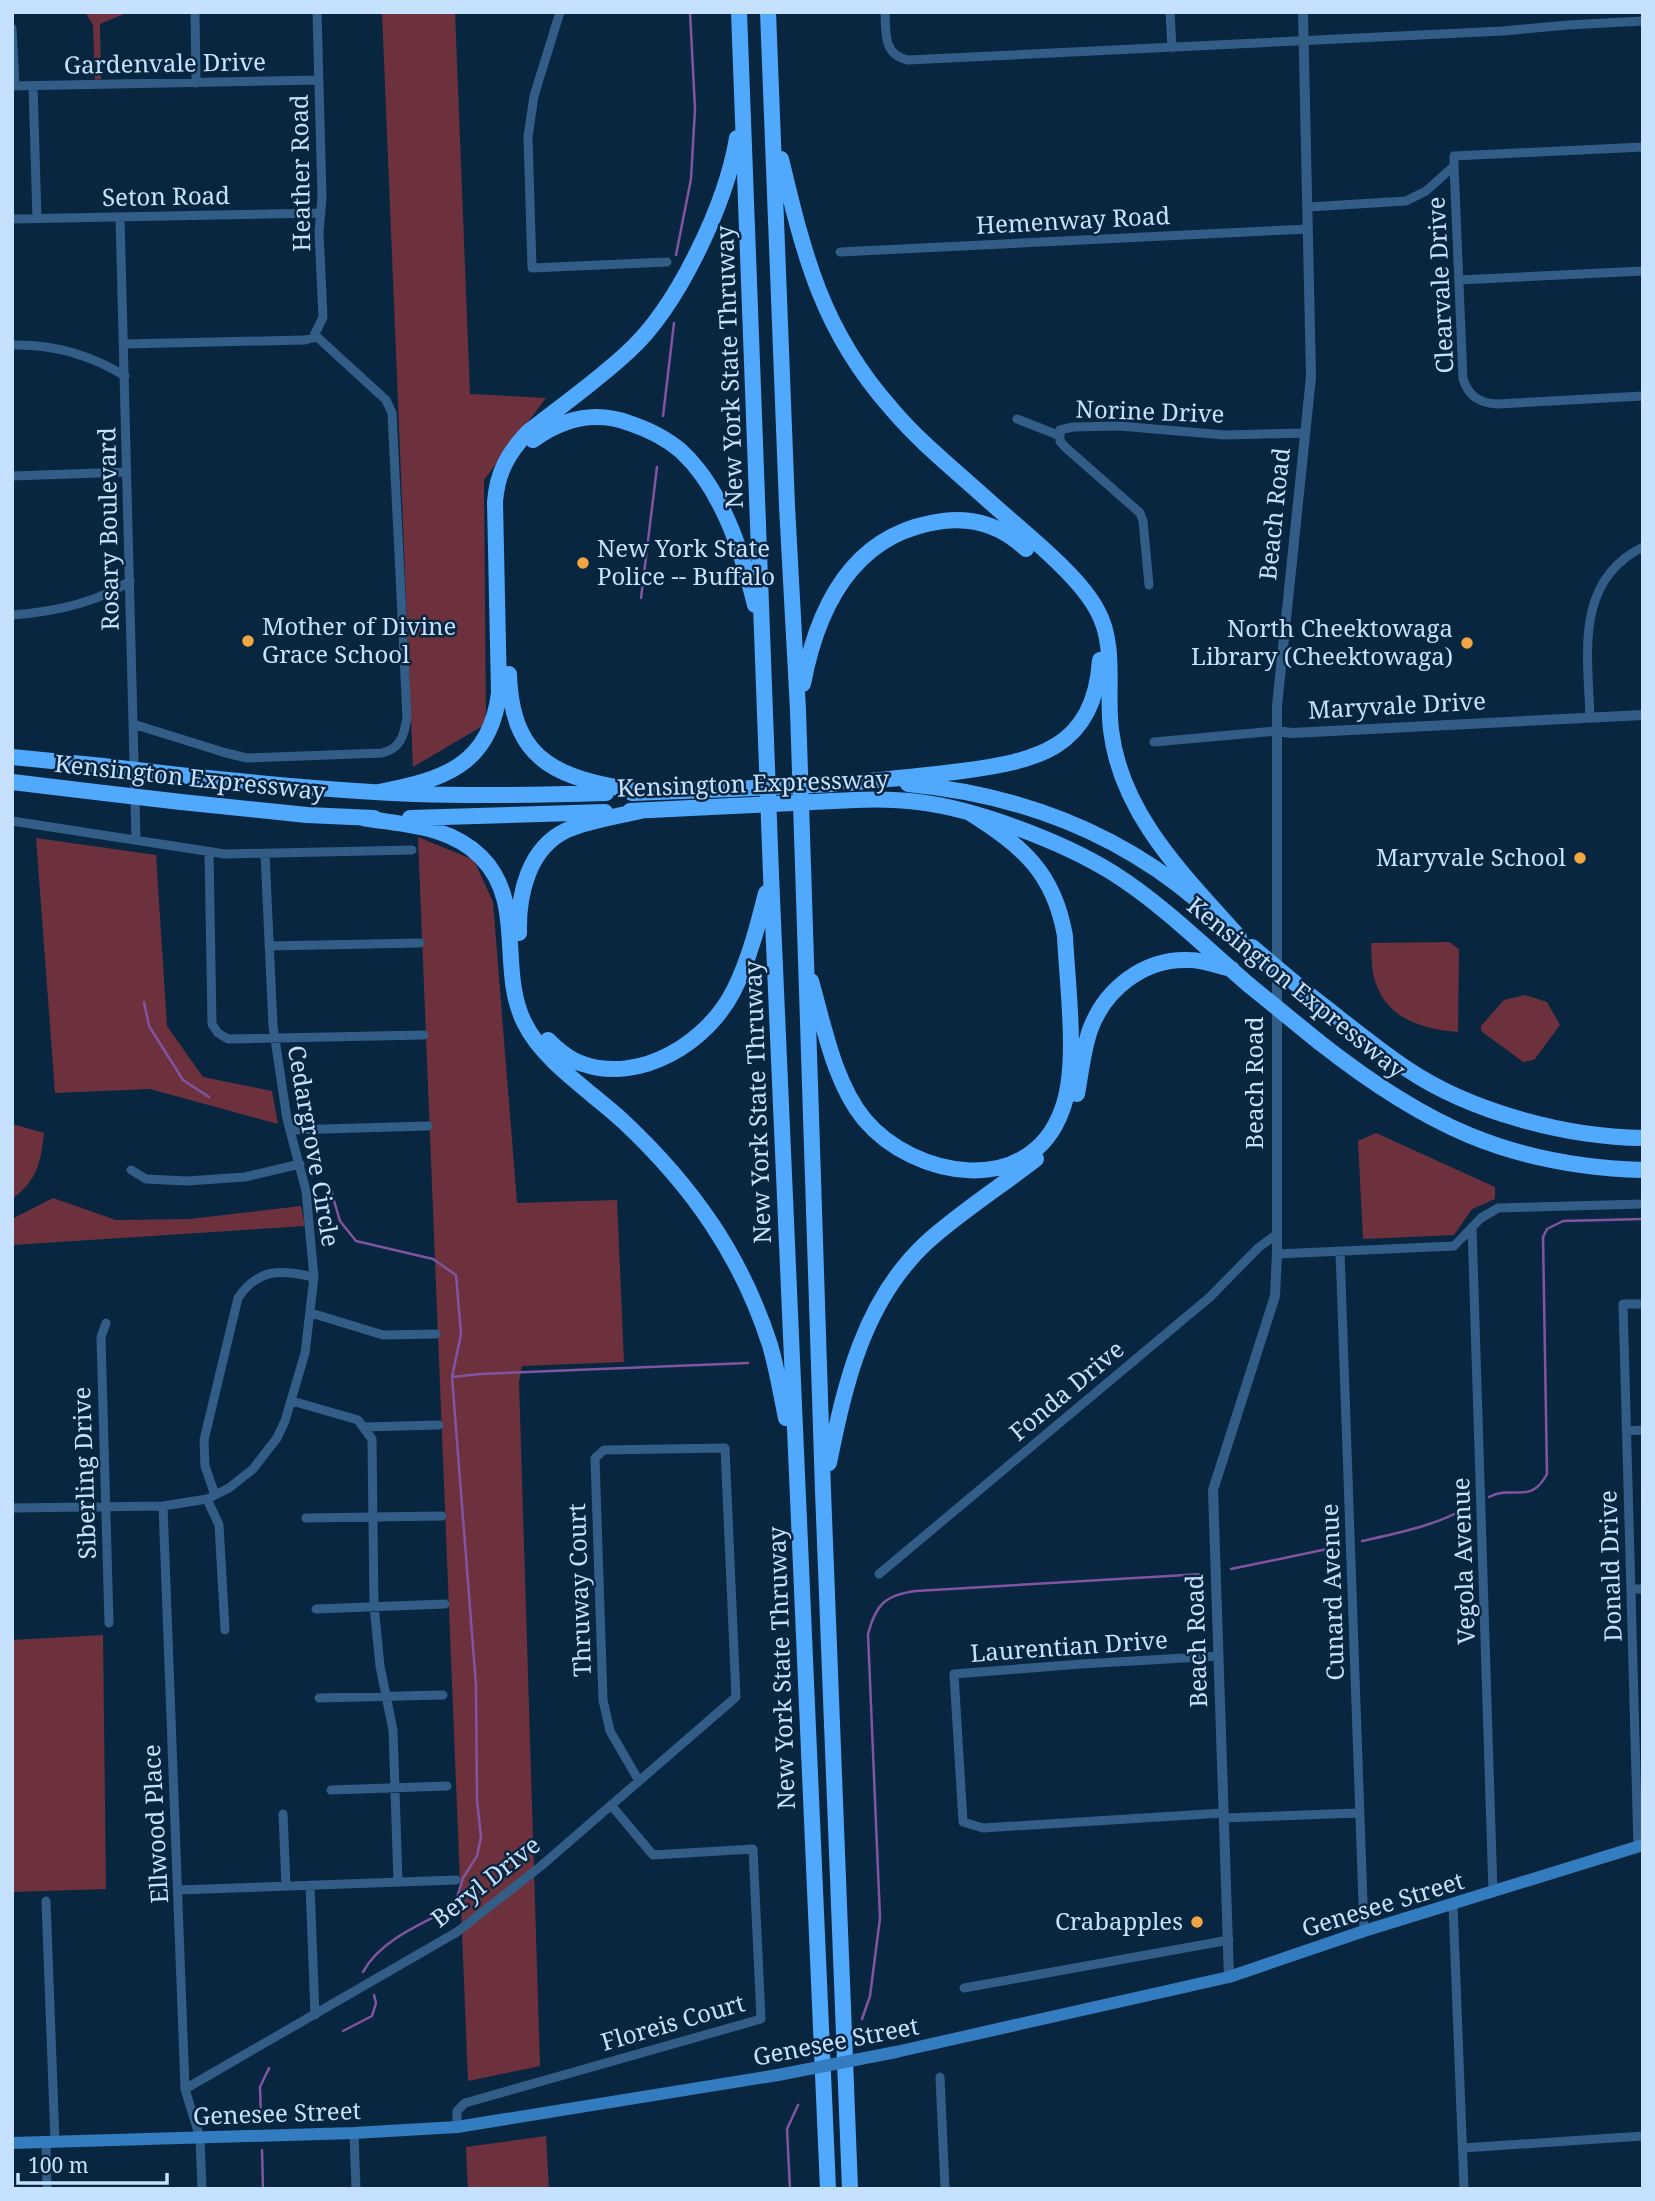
<svg xmlns="http://www.w3.org/2000/svg" width="1655" height="2201" font-family="'Noto Serif',serif">
  <style>
    .green { fill: #6d313d }
    .lines { fill: none; stroke-linecap: round; stroke-linejoin: round }
    .stream { stroke: #8154a1; stroke-width: 2.5 }
    .minor { stroke: #325d87; stroke-width: 9 }
    .tertiary { stroke: #325d87; stroke-width: 10 }
    .secondary { stroke: #337cbf; stroke-width: 12 }
    .motorway { stroke: #51a9fd; stroke-width: 16 }
    .secondary-bridge { stroke: #337cbf; stroke-width: 12 }
    .motorway-bridge { stroke: #51a9fd; stroke-width: 16 }
    .poi-dot { fill: #f2a541; stroke: #092640; stroke-width: 2.5 }
    .labels { text-anchor: middle; stroke-width: 5; stroke-linejoin: round; paint-order: stroke }
    .street-label { font-size: 24px; fill: #c5e1fe; stroke: #092640 }
    .poi-label { font-size: 24px; fill: #c5e1fe; stroke: #092640; text-anchor: end }
  </style>
  <rect width="100%" height="100%" fill="#092640"/>
  <!-- green -->
  <path class="green" d="M85 12H129L100 24 101 79 95 80 93 25Z
    M382 12H455L470 394 546 398 484 480 486 724 413 767Z
    M418 837 474 860 493 902 517 1203 617 1200 624 1362 522 1366 519 1382 540 2066 468 2081Z
    M36 838 156 855 167 1026 203 1077 272 1091 278 1124 150 1089 55 1093Z
    M1449 942 1459 949 1458 1032C1422 1029 1387 1019 1375 981 1371 970 1372 955 1371 943Z
    M1525 995 1547 1002 1560 1025 1534 1060 1523 1062 1481 1031V1026L1504 1000Z
    M12 1124 44 1133C41 1162 37 1181 12 1199Z
    M1376 1133 1495 1187V1199L1472 1209 1454 1235 1363 1239 1358 1141Z
    M53 1198 116 1220 190 1219 301 1206 305 1226 12 1245V1219Z
    M103 1635 106 1889 12 1892V1640Z
    M546 2136 549 2189H468L466 2147Z"/>
  <g class="lines">
    <!-- stream -->
    <path class="stream" d="M676 255 691 179 695 109 690 12
      M663 416 674 323
      M641 598 657 467
      M144 1002 149 1026 183 1080 209 1097
      M330 1187 340 1221 356 1241 433 1259 456 1275 461 1334 452 1377 476 1685 477 1800 481 1837 477 1856 463 1878 454 1907C423 1923 380 1940 363 1972
      M452 1377 480 1374 748 1363
      M1489 1497C1513 1484 1530 1506 1547 1474L1543 1237 1547 1229 1563 1221 1643 1219
      M1362 1541C1398 1533 1435 1526 1468 1507
      M1231 1569 1337 1547
      M862 2019 870 1996 880 1918 868 1634C876 1604 885 1595 916 1591L1203 1574
      M343 2031 372 2016 376 2003 374 1995
      M261 2119 260 2087 269 2068 268 2071
      M262 2150 263 2189
      M790 2189 787 2129 798 2105"/>
    <!-- minor -->
    <path class="minor" d="M195 12 196 83
      M560 12 534 96 528 137 532 268 667 262
      M885 12C886 33 883 55 908 60L1503 31 1568 25 1643 21
      M1170 12 1172 48
      M12 28 15 86
      M12 86 319 80
      M33 86 37 218
      M1454 166 1463 379C1469 397 1480 403 1497 404L1643 396
      M1308 207 1406 201 1426 191 1454 166V156L1643 147
      M120 217 136 840
      M12 219 321 213
      M840 252 1308 229
      M1459 280 1643 271
      M124 344 305 340 313 338 323 317 319 232 322 197 317 12
      M12 345C53 344 91 355 125 376
      M1017 419 1058 435
      M12 476 127 472
      M1149 585 1143 521 1140 513 1065 447 1060 441V430L1073 427 1119 426 1225 435 1305 433
      M12 615C53 612 95 604 130 581
      M1590 717C1588 655 1574 581 1643 547
      M133 724 226 753 247 758 382 753C401 748 404 736 407 717L392 413 386 400 315 335
      M1154 742 1276 731
      M12 821 225 854 412 850
      M209 852 212 1024 218 1033 228 1039 424 1035
      M269 946 420 943
      M290 1130 428 1126
      M131 1170 146 1179 187 1181 245 1177 300 1164
      M1472 1227 1493 1893
      M1340 1251 1364 1931
      M1277 1254 1454 1246 1481 1218 1498 1208 1643 1204
      M311 1313 383 1335 436 1334
      M106 1323 101 1337 109 1623
      M292 1401 358 1420 372 1439 374 1606 380 1666 393 1730 398 1882
      M363 1427 439 1425
      M1626 1431 1643 1430
      M215 1495 205 1466 204 1440 238 1298C259 1267 281 1270 314 1277
      M207 1499 219 1525 225 1630
      M163 1506 185 2089 200 2138 202 2189
      M12 1508 163 1506 207 1499 229 1488 253 1469 277 1438 285 1421 305 1353 314 1277 306 1191 287 1119 273 1026 265 854
      M306 1518 442 1516
      M879 1574 1210 1297 1258 1248 1277 1234
      M1631 1589H1643
      M316 1609 445 1604
      M1219 1656 1081 1664 954 1674 963 1822 983 1828 1223 1813
      M319 1698 443 1695
      M331 1790 447 1786
      M283 1814 286 1886
      M1224 1818 1358 1813
      M1638 1847 1623 1304H1643
      M310 1885 315 2015
      M178 1890 456 1880
      M46 1901 55 2142
      M1453 1905 1464 2189
      M964 1988 1229 1940
      M940 2077 945 2189
      M185 2089 457 1932 541 1866 736 1697 725 1448 604 1450 595 1458 603 1700 610 1731 639 1781
      M457 2127V2111L465 2103 761 2019 753 1849 653 1855 611 1805
      M354 2133 356 2189
      M46 2142 47 2189
      M1463 2148 1643 2136"/>
    <!-- tertiary -->
    <path class="tertiary" d="M1276 731 1292 733 1643 715
      M1229 1977 1213 1490 1275 1296 1277 1254V706L1311 377 1303 12"/>
    <!-- secondary -->
    <path class="secondary" d="M896 2052 1229 1977 1364 1931 1643 1845
      M12 2143 354 2133 457 2127 778 2075"/>
    <!-- motorway -->
    <path class="motorway" d="M739 12 771 875 828 2189
      M768 12 787 506 798 710 823 1491 850 2189
      M781 159C804 255 822 330 890 407 919 442 956 471 990 502 1021 530 1078 574 1097 610 1117 645 1106 691 1111 730 1121 815 1185 876 1239 937
      M533 440C562 419 594 410 629 423 647 429 666 438 681 451 722 489 742 552 755 605
      M509 674C512 767 563 778 641 792
      M803 684C818 604 855 532 943 521 975 517 1003 527 1026 549
      M12 757 103 766
      M179 775C257 783 336 791 414 794 478 796 542 795 606 793
      M12 782 104 793
      M849 783C887 779 924 776 962 771 1036 761 1094 749 1100 660
      M908 784C1015 794 1114 830 1197 900
      M379 792C442 780 490 766 499 693L495 502C497 473 508 453 528 432 561 406 597 381 629 351 678 306 726 204 737 138
      M632 793 731 789
      M833 801C862 799 890 798 918 802 977 809 1063 842 1113 873 1162 904 1205 947 1249 985
      M181 802 307 815 374 818
      M630 811 732 806
      M363 818C404 825 449 825 481 857 526 902 498 969 524 1022 543 1062 592 1092 624 1122 692 1186 741 1255 770 1345 777 1369 781 1394 786 1418
      M410 818 605 812
      M519 933C518 895 528 848 567 830 590 820 617 816 641 811
      M811 981C824 1026 834 1082 864 1119 914 1179 1030 1199 1062 1110 1079 1066 1067 985 1065 936 1054 872 1022 846 970 813
      M1308 994C1341 1019 1373 1046 1407 1069 1471 1112 1566 1137 1643 1138
      M548 1040C558 1050 569 1060 583 1064 641 1084 708 1042 734 990 749 960 758 925 766 893
      M1319 1042C1423 1124 1508 1166 1643 1170
      M1077 1094C1081 1073 1083 1050 1090 1030 1105 989 1144 958 1189 960 1204 960 1218 966 1232 969
      M829 1463C845 1383 864 1301 926 1243 960 1212 1000 1187 1036 1159"/>
    <!-- secondary-bridge -->
    <path class="secondary-bridge" d="M778 2075 896 2052"/>
    <!-- motorway-bridge -->
    <path class="motorway-bridge" d="M103 766 179 775
      M731 789 834 784
      M104 793 181 802
      M732 806 833 801
      M1252 947 1308 994
      M1249 985 1319 1042"/>
  </g>
  <!-- markers -->
  <g class="poi-dot">
    <circle cx="583" cy="563" r="7"/>
    <circle cx="248" cy="641" r="7"/>
    <circle cx="1467" cy="643" r="7"/>
    <circle cx="1580" cy="858" r="7"/>
    <circle cx="1197" cy="1922" r="7"/>
  </g>
  <g class="labels">
    <!-- street labels -->
    <g class="street-label">
      <text transform="translate(165 64) rotate(-1)" y="8">Gardenvale Drive</text>
      <text transform="translate(301 173) rotate(-91)" y="8">Heather Road</text>
      <text transform="translate(166 197) rotate(-1)" y="8">Seton Road</text>
      <text transform="translate(1073 221) rotate(-3)" y="8">Hemenway Road</text>
      <text transform="translate(1441 285) rotate(-93)" y="8">Clearvale Drive</text>
      <text transform="translate(730 367) rotate(-92)" y="8">New York State Thruway</text>
      <text transform="translate(1150 412) rotate(2)" y="8">Norine Drive</text>
      <text transform="translate(1275 514) rotate(-84)" y="8">Beach Road</text>
      <text transform="translate(109 529) rotate(-91)" y="8">Rosary Boulevard</text>
      <text transform="translate(1397 706) rotate(-3)" y="8">Maryvale Drive</text>
      <text transform="translate(190 778) rotate(6)" y="8">Kensington Expressway</text>
      <text transform="translate(753 784) rotate(-2)" y="8">Kensington Expressway</text>
      <text transform="translate(1296 988) rotate(39)" y="8">Kensington Expressway</text>
      <text transform="translate(1255 1083) rotate(-90)" y="8">Beach Road</text>
      <text transform="translate(758 1102) rotate(-92)" y="8">New York State Thruway</text>
      <text transform="translate(313 1146) rotate(80)" y="8">Cedargrove Circle</text>
      <text transform="translate(1067 1391) rotate(-40)" y="8">Fonda Drive</text>
      <text transform="translate(85 1473) rotate(-92)" y="8">Siberling Drive</text>
      <text transform="translate(1464 1561) rotate(-92)" y="8">Vegola Avenue</text>
      <text transform="translate(1611 1566) rotate(-92)" y="8">Donald Drive</text>
      <text transform="translate(580 1590) rotate(-92)" y="8">Thruway Court</text>
      <text transform="translate(1333 1592) rotate(-92)" y="8">Cunard Avenue</text>
      <text transform="translate(1197 1641) rotate(-92)" y="8">Beach Road</text>
      <text transform="translate(1069 1647) rotate(-4)" y="8">Laurentian Drive</text>
      <text transform="translate(782 1668) rotate(-92)" y="8">New York State Thruway</text>
      <text transform="translate(156 1824) rotate(-93)" y="8">Ellwood Place</text>
      <text transform="translate(486 1882) rotate(-38)" y="8">Beryl Drive</text>
      <text transform="translate(1383 1905) rotate(-17)" y="8">Genesee Street</text>
      <text transform="translate(673 2023) rotate(-16)" y="8">Floreis Court</text>
      <text transform="translate(836 2042) rotate(-11)" y="8">Genesee Street</text>
      <text transform="translate(277 2114) rotate(-2)" y="8">Genesee Street</text>
    </g>
    <!-- poi labels -->
    <g class="poi-label">
      <text x="597" y="557" text-anchor="start">New York State<tspan x="597" dy="28">Police -- Buffalo</tspan></text>
      <text x="262" y="635" text-anchor="start">Mother of Divine<tspan x="262" dy="28">Grace School</tspan></text>
      <text x="1453" y="637">North Cheektowaga<tspan x="1453" dy="28">Library (Cheektowaga)</tspan></text>
      <text x="1566" y="866">Maryvale School</text>
      <text x="1183" y="1930">Crabapples</text>
    </g>
  </g>
  <!-- border -->
  <rect width="1655" height="2201" fill="none" stroke="#c5e1fe" stroke-width="28"/>
  <!-- scale -->
  <path d="M18 2173v10h149v-10" fill="none" stroke="#c5e1fe" stroke-width="3.5"/>
  <text x="28" y="2173" font-size="21" fill="#c5e1fe" stroke="#092640" stroke-width="5" paint-order="stroke">100 m</text>
</svg>
